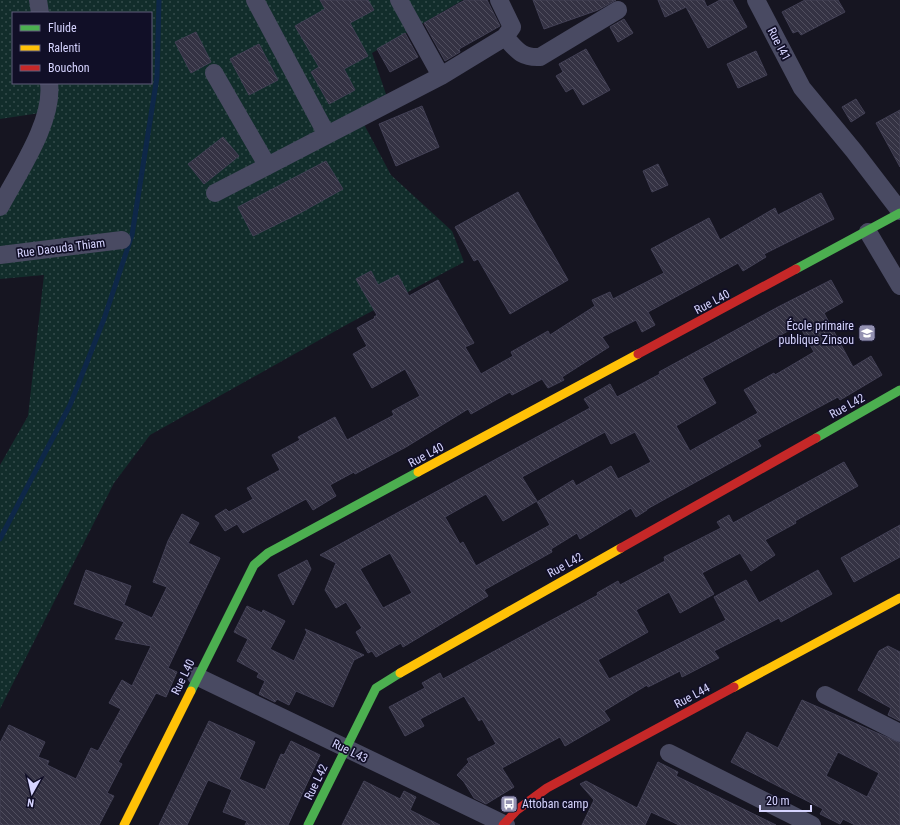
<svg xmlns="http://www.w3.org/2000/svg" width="900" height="825" font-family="'Roboto Condensed',sans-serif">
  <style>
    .grass { fill: url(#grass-dots); fill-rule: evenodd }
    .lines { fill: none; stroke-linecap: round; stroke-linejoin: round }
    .stream { stroke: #0e2748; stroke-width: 5 }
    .building { fill: url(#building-back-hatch); stroke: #424055; fill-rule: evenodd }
    .street { stroke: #494a62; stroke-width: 18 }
    .fast { stroke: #4caf50; stroke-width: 9 }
    .slow { stroke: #ffc107; stroke-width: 9 }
    .jam { stroke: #c62828; stroke-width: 9 }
    .labels { text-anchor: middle; stroke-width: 3.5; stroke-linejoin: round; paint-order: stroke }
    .street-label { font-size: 12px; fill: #d6d4ff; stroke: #110f27 }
    .poi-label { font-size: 12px; fill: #d6d4ff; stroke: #110f27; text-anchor: end }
  </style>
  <defs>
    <pattern id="grass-dots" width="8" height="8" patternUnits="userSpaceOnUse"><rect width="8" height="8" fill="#122d2b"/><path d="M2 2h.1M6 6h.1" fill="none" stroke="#344b4b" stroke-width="1.8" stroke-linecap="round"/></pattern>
    <pattern id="building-back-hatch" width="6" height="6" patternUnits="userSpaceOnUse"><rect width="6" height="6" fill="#343243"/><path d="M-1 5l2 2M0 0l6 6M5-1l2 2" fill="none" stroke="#514f5f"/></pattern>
  </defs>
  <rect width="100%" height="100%" fill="#161521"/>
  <!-- grass -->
  <path class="grass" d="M0 0H463L372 53 390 106 359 115 391 175 452 231 464 262 346 325 150 435 114 483 0 709V465L28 416 44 275 0 279V193L40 113 0 119ZM13 13H151V83H13Z"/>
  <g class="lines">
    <!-- stream -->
    <path class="stream" d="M0 539 70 405 104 319 132 235 157 77 159 0"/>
  </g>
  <!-- building -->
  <path class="building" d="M320 0H368L374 10 350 23 368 56 344 69 355 90 329 104 311 72 319 67 295 26 325 9Z
    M465 0H487L500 26 459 49 460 52 445 61 424 23Z
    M533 0H616L598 10 544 29Z
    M658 0H704L707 7 720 0H732L747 27 708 48 686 7 665 17Z
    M805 0H838L845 12 801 35 798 31 793 33 782 12Z
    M624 19 633 33 618 42 610 27Z
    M196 32 211 62 191 73 175 42Z
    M405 33 418 57 390 72 377 49Z
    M259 44 278 80 249 95 230 59Z
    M586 49 610 90 583 105 573 88 566 92 556 76 563 72 559 64Z
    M756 51 767 75 738 88 727 64Z
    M856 99 865 113 851 122 842 107Z
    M422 106 439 147 396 166 379 124Z
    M900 110V167L876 123Z
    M223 137 239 156 204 184 188 164Z
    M326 161 343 189 300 213 253 236 238 207Z
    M658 164 668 185 652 192 643 171Z
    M518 192 568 280 510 314 478 259 474 261 455 227Z
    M821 193 834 219 764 254 766 257 743 271 738 263 648 312 655 325 642 332 636 320 602 337 609 347 562 377 564 380 548 388 542 379 512 395 510 392 471 414 468 409 406 447 355 474 354 472 330 485 336 496 313 510 306 499 243 533 237 524 225 531 215 516 226 509 229 512 253 499 247 488 280 470 272 455 300 440 298 437 335 417 347 440 394 415 392 411 420 396 405 369 372 388 353 354 367 346 357 328 375 318 374 317 377 315 356 279 371 271 378 285 398 275 409 296 438 280 474 343 465 347 481 374 513 356 511 352 548 331 550 335 595 306 592 300 610 292 613 299 664 273 651 249 709 218 720 240 775 208 778 215Z
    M831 280 843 302 824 313 853 367 871 356 882 375 840 400 838 397 757 440 761 446 647 509V510L636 517 631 508 580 539 577 533 551 549 552 552 484 590 488 596 403 647 401 643 376 657 372 651 368 653 356 632 362 628 346 602 336 608 325 590 336 563 320 555 590 408 584 399 610 384 617 397 660 374 659 372 778 307ZM799 325 814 352 775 375 774 373 744 390 758 413 690 451 676 426 716 403 702 378ZM605 432 611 444 635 432 651 462 618 479 611 466 576 486 573 480 537 502 550 525 476 566 463 542 460 544 445 517 486 494 503 521 537 501 522 477ZM390 553 412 593 383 608 360 569Z
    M844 462 858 486 795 521 796 523 765 540 775 555 751 571 740 553 702 573 714 594 680 613 669 592 636 610 648 632 598 660 609 679 726 620 714 597 746 580 759 603 818 570 832 594 781 622 779 618 714 651 719 658 682 677 680 671 648 687 647 685 604 711 610 720 565 746 560 737 502 768 514 787 486 804 474 798 464 782 457 775 469 762 467 759 496 744 482 719 479 721 464 696 420 719 424 726 405 736 389 707 425 688 422 683 440 673 443 679 598 595 597 593 618 581 620 585 665 561 664 557 721 528 717 522 729 515 733 523Z
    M182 514 199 523 188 543 220 558 168 668 177 672 166 697 156 693 118 762 122 764 107 793 114 796 99 825H0V743L9 725 45 742 38 757 49 761 47 765 76 779 91 748 98 751 121 709 109 703 122 680 132 686 151 646 115 639 124 622 74 604 86 570 131 586 124 605 152 618 167 587 153 582 168 541Z
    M900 525V557L854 582 841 558Z
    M307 560 311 569 293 605 278 575Z
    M247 606 262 613 263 610 285 621 270 649 294 661 307 632 305 629 364 655 354 660 333 707 296 691 289 705 277 699 275 702 259 694 265 681 257 677 259 673 237 661 248 639 234 632Z
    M888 646 900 652V721L888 715 891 708 858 690 879 651Z
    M802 700 900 743V825H855L843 819 840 824 820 814 823 809 731 762 747 732 778 748ZM838 752 879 773 867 797 826 776Z
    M209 721 255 742 239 779 265 790 281 754 284 755 291 741 320 755 288 825H245L247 821 223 812 232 790 208 780 187 825H159Z
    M658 762 678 772 676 776 776 825H679L651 812 645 825H582L594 800 580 784 586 781 637 808Z
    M364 781 400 799 404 791 416 797 410 810 440 825H342Z"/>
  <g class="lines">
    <!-- street -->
    <path class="street" d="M38 0 40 13
      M255 0 327 135 441 76 505 37 512 27 499 0
      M399 0 441 76
      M756 0 802 88 854 151 900 211
      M505 37C517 50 521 58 540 57L618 10
      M214 73 267 165
      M215 193 327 135
      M0 207C18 173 54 121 49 83
      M868 232 900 286
      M0 255 122 240
      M196 676 506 825
      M825 695 900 733
      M669 753 812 825"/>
    <!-- fast -->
    <path class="fast" d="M796 269 900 213
      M816 438 900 390
      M191 691 254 565 268 553 418 472
      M308 825 376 688 400 673"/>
    <!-- slow -->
    <path class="slow" d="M418 472 638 354
      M400 673 621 548
      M734 687 900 598
      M124 825 191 691"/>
    <!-- jam -->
    <path class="jam" d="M638 354 796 269
      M621 548 816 438
      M503 825 517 810 547 788 734 687"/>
  </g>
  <!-- icons -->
  <defs>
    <symbol id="school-square" viewBox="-11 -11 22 22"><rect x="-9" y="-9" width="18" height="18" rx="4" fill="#9391b1" stroke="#110f27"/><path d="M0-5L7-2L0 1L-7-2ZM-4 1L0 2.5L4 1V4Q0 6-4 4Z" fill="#fff"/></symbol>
    <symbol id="bus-square" viewBox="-11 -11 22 22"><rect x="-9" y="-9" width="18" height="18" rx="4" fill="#9391b1" stroke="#110f27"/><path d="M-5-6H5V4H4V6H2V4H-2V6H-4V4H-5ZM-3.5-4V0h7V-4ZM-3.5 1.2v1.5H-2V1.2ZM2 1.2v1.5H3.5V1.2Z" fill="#fff"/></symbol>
  </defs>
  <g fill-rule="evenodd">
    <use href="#school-square" x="857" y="323" width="20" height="20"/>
    <use href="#bus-square" x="499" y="794" width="20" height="20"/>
  </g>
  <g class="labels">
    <!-- street labels -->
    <g class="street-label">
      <text transform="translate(779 44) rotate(62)" y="4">Rue I41</text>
      <text transform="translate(61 248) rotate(-7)" y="4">Rue Daouda Thiam</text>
      <text transform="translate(712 302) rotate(-28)" y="4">Rue L40</text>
      <text transform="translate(847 406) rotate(-29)" y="4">Rue L42</text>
      <text transform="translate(426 455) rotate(-28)" y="4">Rue L40</text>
      <text transform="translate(565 565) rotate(-29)" y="4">Rue L42</text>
      <text transform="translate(183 677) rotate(-64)" y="4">Rue L40</text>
      <text transform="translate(692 696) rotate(-28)" y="4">Rue L44</text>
      <text transform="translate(350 751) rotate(26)" y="4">Rue L43</text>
      <text transform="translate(316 782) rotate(-64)" y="4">Rue L42</text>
    </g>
    <!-- poi labels -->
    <g class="poi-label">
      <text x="854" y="330">École primaire<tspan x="854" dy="14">publique Zinsou</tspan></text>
      <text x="522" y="808" text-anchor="start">Attoban camp</text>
    </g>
  </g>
  <!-- legend -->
  <rect x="12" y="12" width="140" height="72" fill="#110f27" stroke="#605e7d"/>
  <rect x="20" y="25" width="20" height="6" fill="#4caf50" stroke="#605e7d"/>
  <text x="48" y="32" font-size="12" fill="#d6d4ff">Fluide</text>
  <rect x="20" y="45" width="20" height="6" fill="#ffc107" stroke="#605e7d"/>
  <text x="48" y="52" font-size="12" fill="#d6d4ff">Ralenti</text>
  <rect x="20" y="65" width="20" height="6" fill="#c62828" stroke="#605e7d"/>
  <text x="48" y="72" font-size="12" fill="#d6d4ff">Bouchon</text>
  <!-- north arrow -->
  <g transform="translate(32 793) rotate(188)" stroke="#110f27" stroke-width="3" paint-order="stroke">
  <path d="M0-3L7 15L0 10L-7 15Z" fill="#d6d4ff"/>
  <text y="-6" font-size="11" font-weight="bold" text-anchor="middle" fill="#d6d4ff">N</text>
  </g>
  <!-- scale -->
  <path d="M760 805v6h51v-6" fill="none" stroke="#d6d4ff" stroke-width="2"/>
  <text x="766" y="805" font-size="12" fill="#d6d4ff" stroke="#110f27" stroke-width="3" paint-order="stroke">20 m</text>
</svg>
